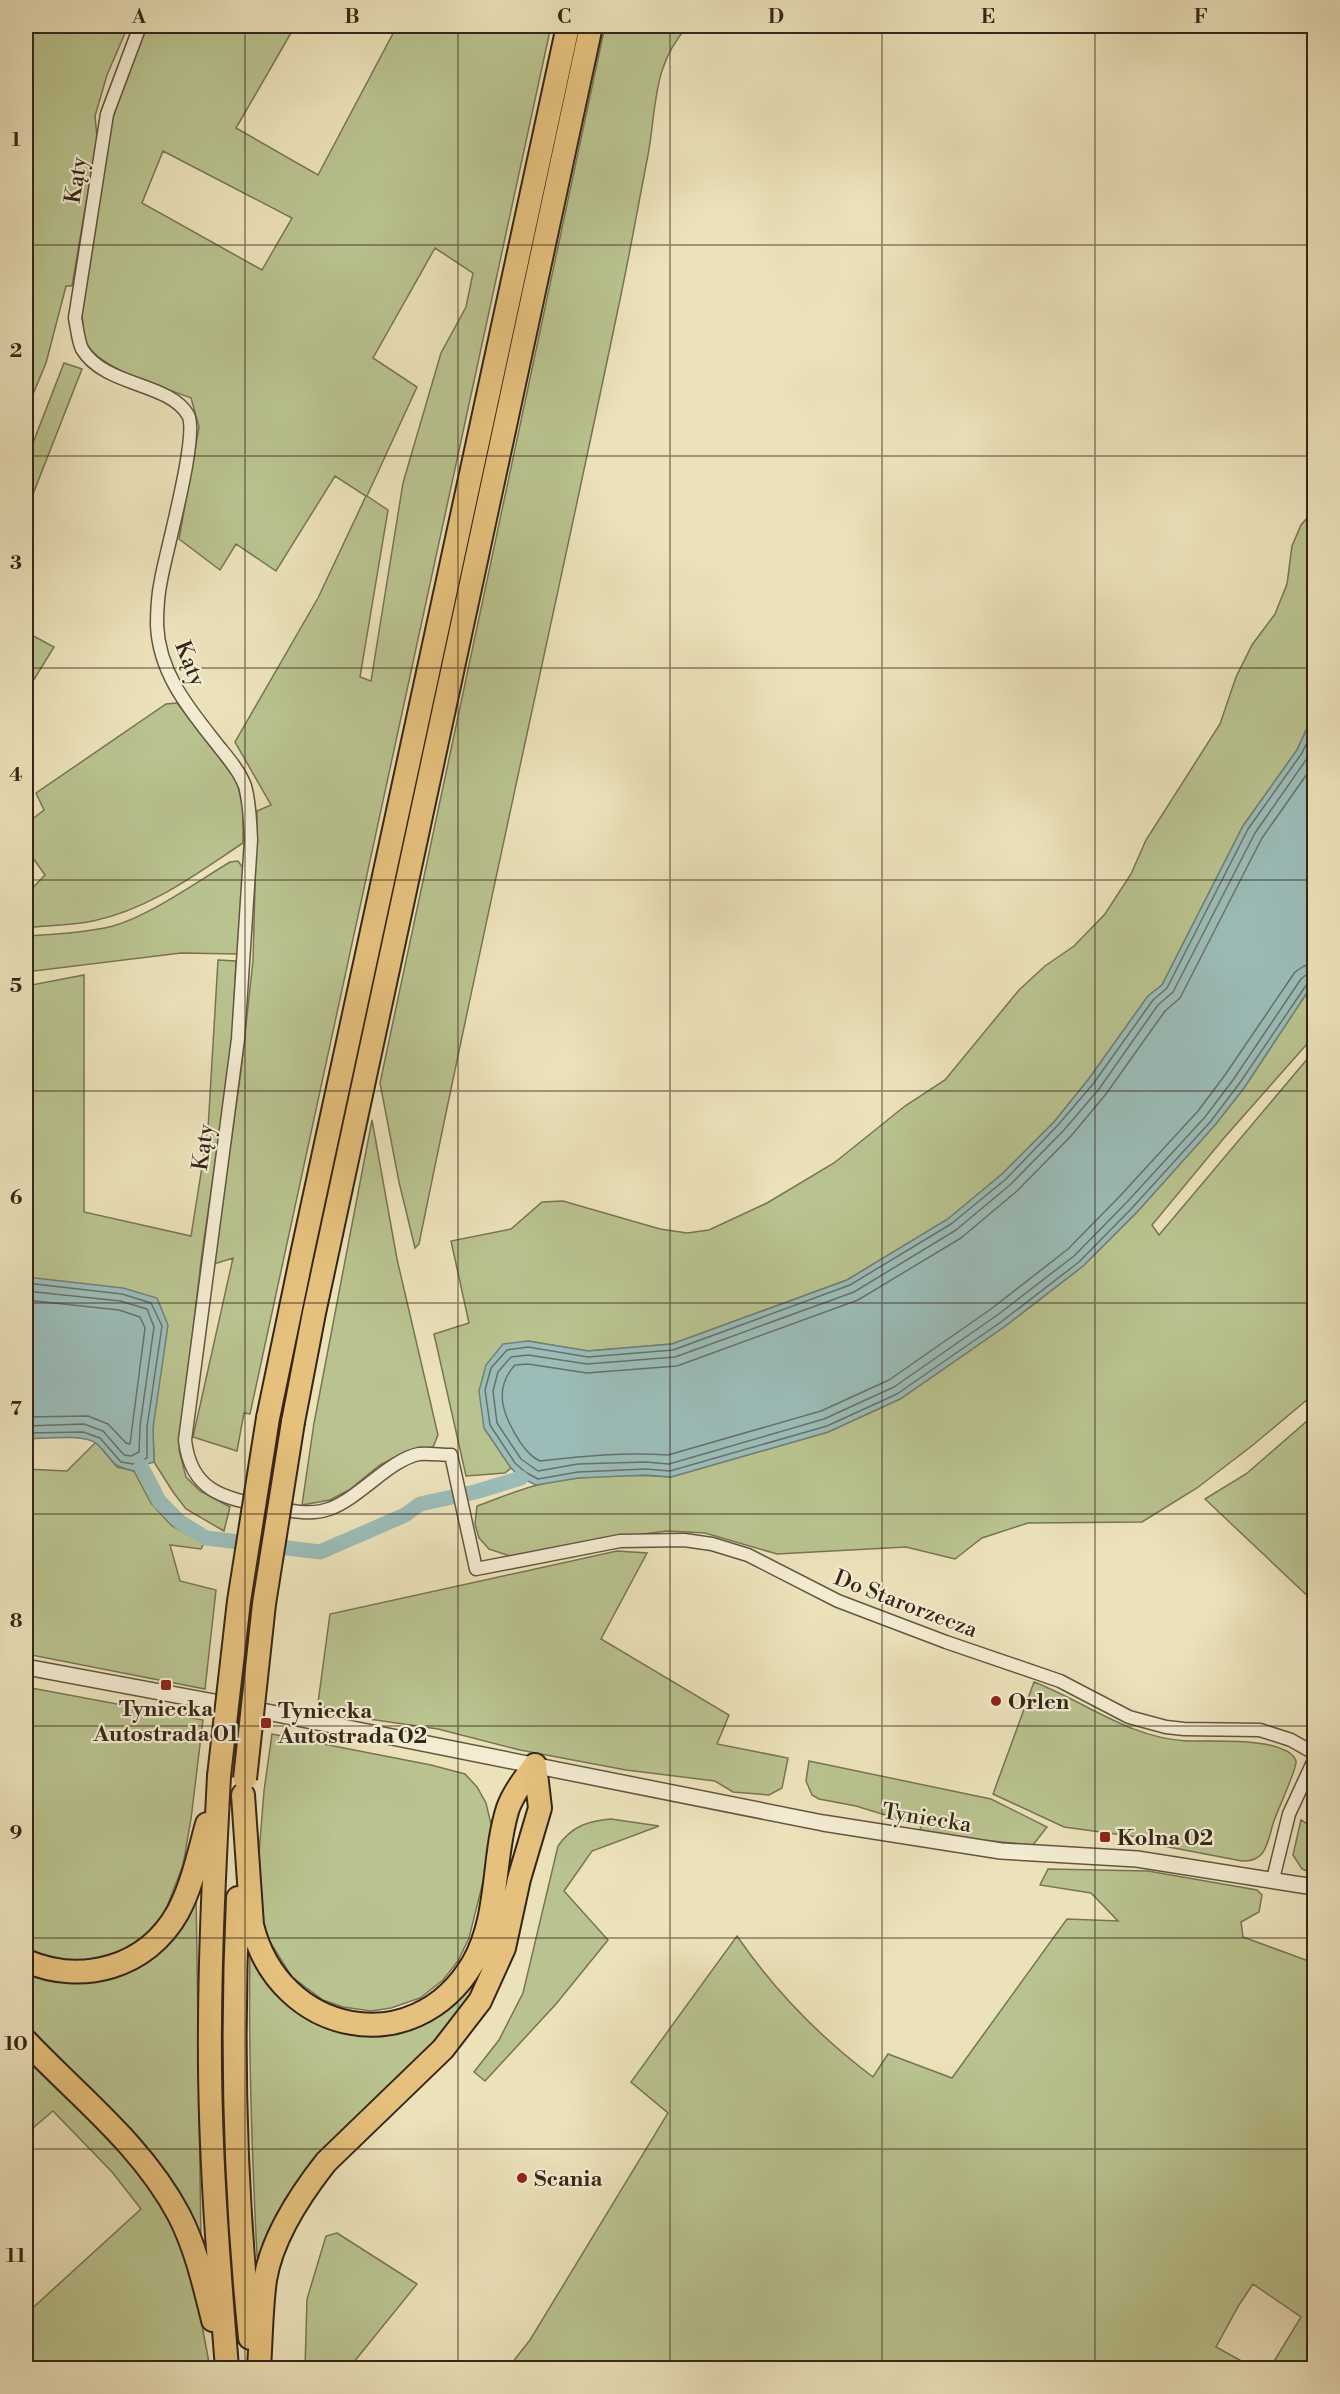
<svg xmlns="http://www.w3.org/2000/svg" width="1340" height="2394" font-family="'Libre Bodoni',serif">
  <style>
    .green { fill: #b9c38f; stroke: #787454; stroke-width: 1.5; fill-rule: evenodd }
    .water { fill: #9bbcb8; stroke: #738078; stroke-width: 1.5 }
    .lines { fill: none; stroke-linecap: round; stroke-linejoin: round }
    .shore { stroke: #687168; stroke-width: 1.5 }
    .canal { stroke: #9bbcb8; stroke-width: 15 }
    .minor-casing { stroke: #645540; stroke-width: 15 }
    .tertiary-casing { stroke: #645540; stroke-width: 18 }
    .motorway-casing { stroke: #362618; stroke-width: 26 }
    .minor { stroke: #f3ecd2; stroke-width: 12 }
    .tertiary { stroke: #f3ecd2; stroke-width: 15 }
    .motorway { stroke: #e6c17d; stroke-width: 22 }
    .motorway-bridge-casing { stroke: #362618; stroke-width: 26; stroke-linecap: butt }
    .motorway-bridge { stroke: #e6c17d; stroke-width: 22 }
    .grid { fill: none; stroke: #362618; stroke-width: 1.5; stroke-opacity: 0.55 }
    .poi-dot { fill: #8f2418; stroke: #f3ecd2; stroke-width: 2 }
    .labels { text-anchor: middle; stroke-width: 4.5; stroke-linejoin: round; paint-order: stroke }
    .street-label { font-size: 22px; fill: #362618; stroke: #f3ecd2 }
    .poi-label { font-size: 22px; font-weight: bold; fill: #362618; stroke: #f3ecd2; text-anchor: start }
    .neatline { fill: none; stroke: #362618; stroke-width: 2 }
    .grid-label { font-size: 20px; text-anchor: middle; font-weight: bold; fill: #362618 }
  </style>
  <rect width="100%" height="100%" fill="#ece2ba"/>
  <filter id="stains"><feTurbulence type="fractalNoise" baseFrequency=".00333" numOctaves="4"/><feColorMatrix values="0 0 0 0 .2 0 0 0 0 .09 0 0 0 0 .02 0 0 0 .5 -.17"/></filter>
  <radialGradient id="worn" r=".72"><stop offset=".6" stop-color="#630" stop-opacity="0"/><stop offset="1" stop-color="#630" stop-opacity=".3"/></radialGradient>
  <!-- green -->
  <path class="green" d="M26 26H128L107 75 95 116 97 138 72 286H66L46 363 26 411Z
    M145 26H295L236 128 318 175 397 26H551L250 1414 244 1413 237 1451 193 1437 233 1258 214 1264 241 1070 253 961 257 811 271 805 235 742 318 598 366 496 335 476 276 571 236 544 220 570 179 539 199 427 191 398C166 388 96 368 86 342 83 334 83 322 82 314L112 121 129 65ZM163 151 292 218 262 270 142 203ZM435 248 473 273 466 307 441 353 403 483 371 681 360 677 388 510 367 496 417 387 373 358Z
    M605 26H688C652 65 657 106 648 155 638 206 629 258 618 309 553 621 482 932 419 1244L415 1248 399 1182 380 1083Z
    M64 363 82 369 26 512V461Z
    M1314 510V713L1297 750 1243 826 1162 985 1148 996 1088 1080 1054 1122 1002 1174 948 1219 847 1280 672 1344 588 1351 528 1341 484 1428 511 1468 505 1473 466 1476 434 1334 469 1323 451 1241 511 1229 542 1202 563 1201 660 1229 687 1233 709 1230 767 1203 834 1163 905 1106 945 1080 1019 990 1045 966 1074 946 1105 914 1131 874 1146 840 1220 724 1236 677 1252 645 1275 614 1287 584 1292 546 1301 525Z
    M26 632 54 647 33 681 26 690Z
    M177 703 237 781 243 809V843C196 874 150 909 93 921 74 925 53 925 34 927L26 920V895L45 875 33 858 26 863V824L44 810 36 793 166 704Z
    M238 861 243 868 238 954 181 953 26 972V936C55 934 84 933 113 926 149 916 197 882 230 862Z
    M218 960 236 961 232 1050 202 1253 179 1450 186 1477 200 1491 230 1507 224 1531 186 1509 173 1492 154 1462 153 1428 53 1282 26 1277V986L84 975V1212L191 1236 208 1129Z
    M1314 982V1036L1224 1138 1152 1225 1159 1235 1314 1051V1394L1253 1445 1197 1488 1142 1522 1028 1523 982 1538 955 1559 906 1547 777 1554 705 1533 667 1531 618 1537 513 1557 489 1549 479 1538 475 1524 477 1506C497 1499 517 1490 538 1485 580 1475 627 1474 671 1477L828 1432 900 1399 1004 1327 1083 1266 1137 1212 1215 1125 1244 1088Z
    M372 1120 397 1259 438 1435 433 1447 406 1452 380 1465 349 1490 330 1500 302 1505 314 1423Z
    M1314 1415V1602L1205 1499 1246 1474Z
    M96 1442 117 1467 134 1471 151 1503 172 1526 204 1543 201 1549 170 1545 180 1581 216 1590 205 1689 26 1654V1469L67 1471Z
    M617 1551 647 1553 601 1639 729 1715 717 1744 788 1758 782 1788 769 1795 733 1792 715 1781 626 1770 520 1750 438 1729 334 1714 318 1703 330 1614Z
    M1034 1682C1086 1702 1129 1738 1187 1741 1208 1742 1288 1736 1296 1761 1298 1767 1276 1813 1273 1824 1267 1844 1266 1862 1242 1861L1158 1845 1145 1838 1064 1827 993 1794Z
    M26 1687 203 1720 191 1819 183 1865 161 1922 130 1949 102 1961 49 1960 26 1950Z
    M272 1734 431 1765 465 1774 477 1787 486 1803 492 1828 487 1866 469 1938 458 1961 443 1980 420 1998 391 2008 371 2011 343 2007 323 2000 292 1977 265 1934 256 1891 264 1791Z
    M809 1761 991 1799 1047 1827 1033 1845 981 1840 920 1830 921 1826 856 1806 819 1799 812 1795 806 1781Z
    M611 1819 659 1826 592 1851 564 1891 608 1940 556 2004 485 2081 474 2072 499 2040 523 1993 558 1846C572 1826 588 1821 611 1819Z
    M1301 1820 1314 1828V1874L1302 1869 1293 1855Z
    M510 1867 494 1940 473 1994 451 2026 380 2096 259 2266 257 2256C252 2155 248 2054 250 1954L275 1987 342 2029 445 2007Z
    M1048 1869 1148 1871 1257 1890 1262 1895 1259 1912 1241 1922 1243 1937 1314 1963V2368H1270L1301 2317 1253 2284 1239 2305 1216 2347 1254 2368H508L530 2340 668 2113 631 2082 737 1936C774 1990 821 2038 873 2077L888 2054 952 2078 1067 1919 1118 1921 1091 1893 1040 1885Z
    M196 1889 201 2246 48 2050 26 2026V1968L101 1978Z
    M26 2050 128 2153 167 2210 190 2261 210 2368H26V2314L141 2209 112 2172 53 2111 26 2134Z
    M337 2233 417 2284 349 2368H305L307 2299 326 2236Z"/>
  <!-- water -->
  <path class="water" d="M1314 713V982L1244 1088 1215 1125 1137 1212 1083 1266 1004 1327 900 1399 828 1432 671 1477 646 1475 578 1478 536 1485 521 1478 511 1468 484 1428 479 1391 486 1365 503 1344 528 1341 588 1351 672 1344 847 1280 948 1219 1002 1174 1054 1122 1088 1080 1148 996 1162 985 1243 826 1297 750Z
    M26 1277 123 1288 157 1298 168 1325 153 1428 154 1462 141 1466 134 1471C107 1465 115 1460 97 1444 84 1433 43 1439 26 1439Z"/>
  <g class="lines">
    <!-- shore -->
    <path class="shore" d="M1314 727 1302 753 1248 829 1167 988 1153 1000 1093 1084 1058 1125 1006 1179 951 1224 850 1285 673 1350 588 1357 528 1347 507 1350 491 1368 485 1390 490 1425 515 1463 525 1472 538 1479 578 1472 646 1469 670 1471 827 1426 897 1394 1001 1322 1079 1262 1132 1208 1211 1121 1239 1084 1307 984 1314 981
      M1314 745 1308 757 1255 833 1173 992 1158 1005 1099 1089 1064 1130 1011 1184 956 1230 854 1292 675 1357 587 1364 528 1355 511 1357 498 1372 493 1391 497 1423 521 1459 538 1471 578 1464 645 1462 669 1464 824 1419 894 1387 996 1316 1074 1256 1127 1202 1205 1117 1233 1080 1301 979 1306 975 1314 973
      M1314 764 1262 838 1180 998 1165 1011 1106 1094 1071 1136 1017 1191 961 1238 858 1300 677 1366 587 1373 528 1364 515 1365C492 1390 504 1417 520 1442 526 1450 531 1457 540 1461 583 1456 625 1452 668 1455L821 1411 889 1380 991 1309 1068 1249 1120 1196 1198 1111 1225 1075 1295 972 1304 966 1314 964
      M26 1283 122 1294 151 1303 162 1326 147 1427V1458L133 1464 121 1462 100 1438 83 1432 26 1433
      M26 1291 120 1301 147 1309 154 1327 140 1426 139 1452 131 1456 124 1455 103 1431 84 1424 26 1426
      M26 1300 119 1310 140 1317 145 1328 130 1444 126 1443 108 1424 88 1416 26 1417"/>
    <!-- canal -->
    <path class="canal" d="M141 1466 159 1501 180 1522 206 1538 320 1552 405 1515 420 1504 475 1492 521 1478"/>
    <defs>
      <path id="minor" d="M140 26 107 114 75 318C77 327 78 341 82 349 105 387 169 382 188 415 199 435 166 551 161 580 158 594 157 611 157 625 159 675 191 711 220 748 229 759 240 772 245 786 250 804 250 822 251 840L238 1039 185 1440C191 1493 225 1498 270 1507 289 1510 309 1516 329 1509 360 1498 389 1460 419 1454 428 1453 441 1455 451 1455L476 1569 620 1541 684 1540 712 1544 748 1555 838 1601 946 1642 1060 1681 1129 1717 1166 1727 1184 1729 1260 1730 1291 1740 1314 1753
        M1273 1879 1289 1814 1314 1760"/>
      <path id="tertiary" d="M26 1667 267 1712 823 1823 1001 1851 1137 1859 1314 1887"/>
      <path id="motorway" d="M268 1418 303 1250 568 26
        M293 1422 314 1313 591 26
        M219 1776C214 1873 209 1971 210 2068 211 2168 219 2268 227 2368
        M243 1795 252 1925C279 2035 414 2063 473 1963 500 1916 492 1858 508 1808 514 1792 525 1778 535 1765
        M238 1898C231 2044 235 2192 250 2338
        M26 1961C82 1985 147 1968 178 1912 192 1886 199 1853 207 1824
        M26 2041C79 2097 142 2145 179 2215 196 2248 204 2284 213 2320
        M259 2368C261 2339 261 2309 265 2280 272 2237 300 2195 326 2162L443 2049 480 2001 504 1948 519 1879 540 1808 535 1765"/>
    </defs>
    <!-- minor casing -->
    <use href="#minor" class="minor-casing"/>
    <!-- tertiary casing -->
    <use href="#tertiary" class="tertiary-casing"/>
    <!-- motorway casing -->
    <use href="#motorway" class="motorway-casing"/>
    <!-- minor -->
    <use href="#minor" class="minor"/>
    <!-- tertiary -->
    <use href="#tertiary" class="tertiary"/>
    <!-- motorway -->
    <use href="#motorway" class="motorway"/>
    <defs>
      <path id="motorway-bridge" d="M219 1776 239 1601 268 1418
        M245 1779 264 1604 293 1422"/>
    </defs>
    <!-- motorway-bridge casing -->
    <use href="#motorway-bridge" class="motorway-bridge-casing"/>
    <!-- motorway-bridge -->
    <use href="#motorway-bridge" class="motorway-bridge"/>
  </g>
  <!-- grid -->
  <path class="grid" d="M245 26V2368M458 26V2368M670 26V2368M882 26V2368M1095 26V2368M26 245H1314M26 456H1314M26 668H1314M26 880H1314M26 1091H1314M26 1303H1314M26 1514H1314M26 1726H1314M26 1938H1314M26 2149H1314"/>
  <!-- markers -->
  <g class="poi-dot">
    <rect x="160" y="1679" width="12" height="12" rx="3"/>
    <circle cx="996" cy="1701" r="6"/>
    <rect x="260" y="1717" width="12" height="12" rx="3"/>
    <rect x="1099" y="1831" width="12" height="12" rx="3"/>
    <circle cx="522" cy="2178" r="6"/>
  </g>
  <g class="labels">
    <!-- street labels -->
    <g class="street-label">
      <text transform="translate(75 180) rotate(-81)" y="8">Kąty</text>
      <text transform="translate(191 663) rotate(68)" y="8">Kąty</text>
      <text transform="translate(202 1147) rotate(-82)" y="8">Kąty</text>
      <text transform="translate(906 1603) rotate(21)" y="8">Do Starorzecza</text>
      <text transform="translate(927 1817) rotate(9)" y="8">Tyniecka</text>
    </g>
    <!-- poi labels -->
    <g class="poi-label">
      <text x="1008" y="1709">Orlen</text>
      <text x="166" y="1716" text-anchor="middle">Tyniecka<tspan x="166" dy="25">Autostrada 01</tspan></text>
      <text x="278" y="1718">Tyniecka<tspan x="278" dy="25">Autostrada 02</tspan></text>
      <text x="1117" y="1845">Kolna 02</text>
      <text x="534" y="2186">Scania</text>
    </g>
  </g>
  <!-- margin -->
  <rect width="1340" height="2394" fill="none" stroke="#ece2ba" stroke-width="66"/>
  <rect x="33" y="33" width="1274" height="2328" class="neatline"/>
  <g class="grid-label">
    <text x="139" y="23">A</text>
    <text x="352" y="23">B</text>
    <text x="564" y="23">C</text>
    <text x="776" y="23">D</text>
    <text x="988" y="23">E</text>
    <text x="1201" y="23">F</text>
    <text x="16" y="146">1</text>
    <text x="16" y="357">2</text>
    <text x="16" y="569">3</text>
    <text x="16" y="781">4</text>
    <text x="16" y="992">5</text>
    <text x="16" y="1204">6</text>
    <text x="16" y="1415">7</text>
    <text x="16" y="1627">8</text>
    <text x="16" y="1839">9</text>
    <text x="16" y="2050">10</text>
    <text x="16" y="2262">11</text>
  </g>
  <rect width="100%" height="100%" filter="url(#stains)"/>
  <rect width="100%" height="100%" fill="url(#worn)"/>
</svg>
